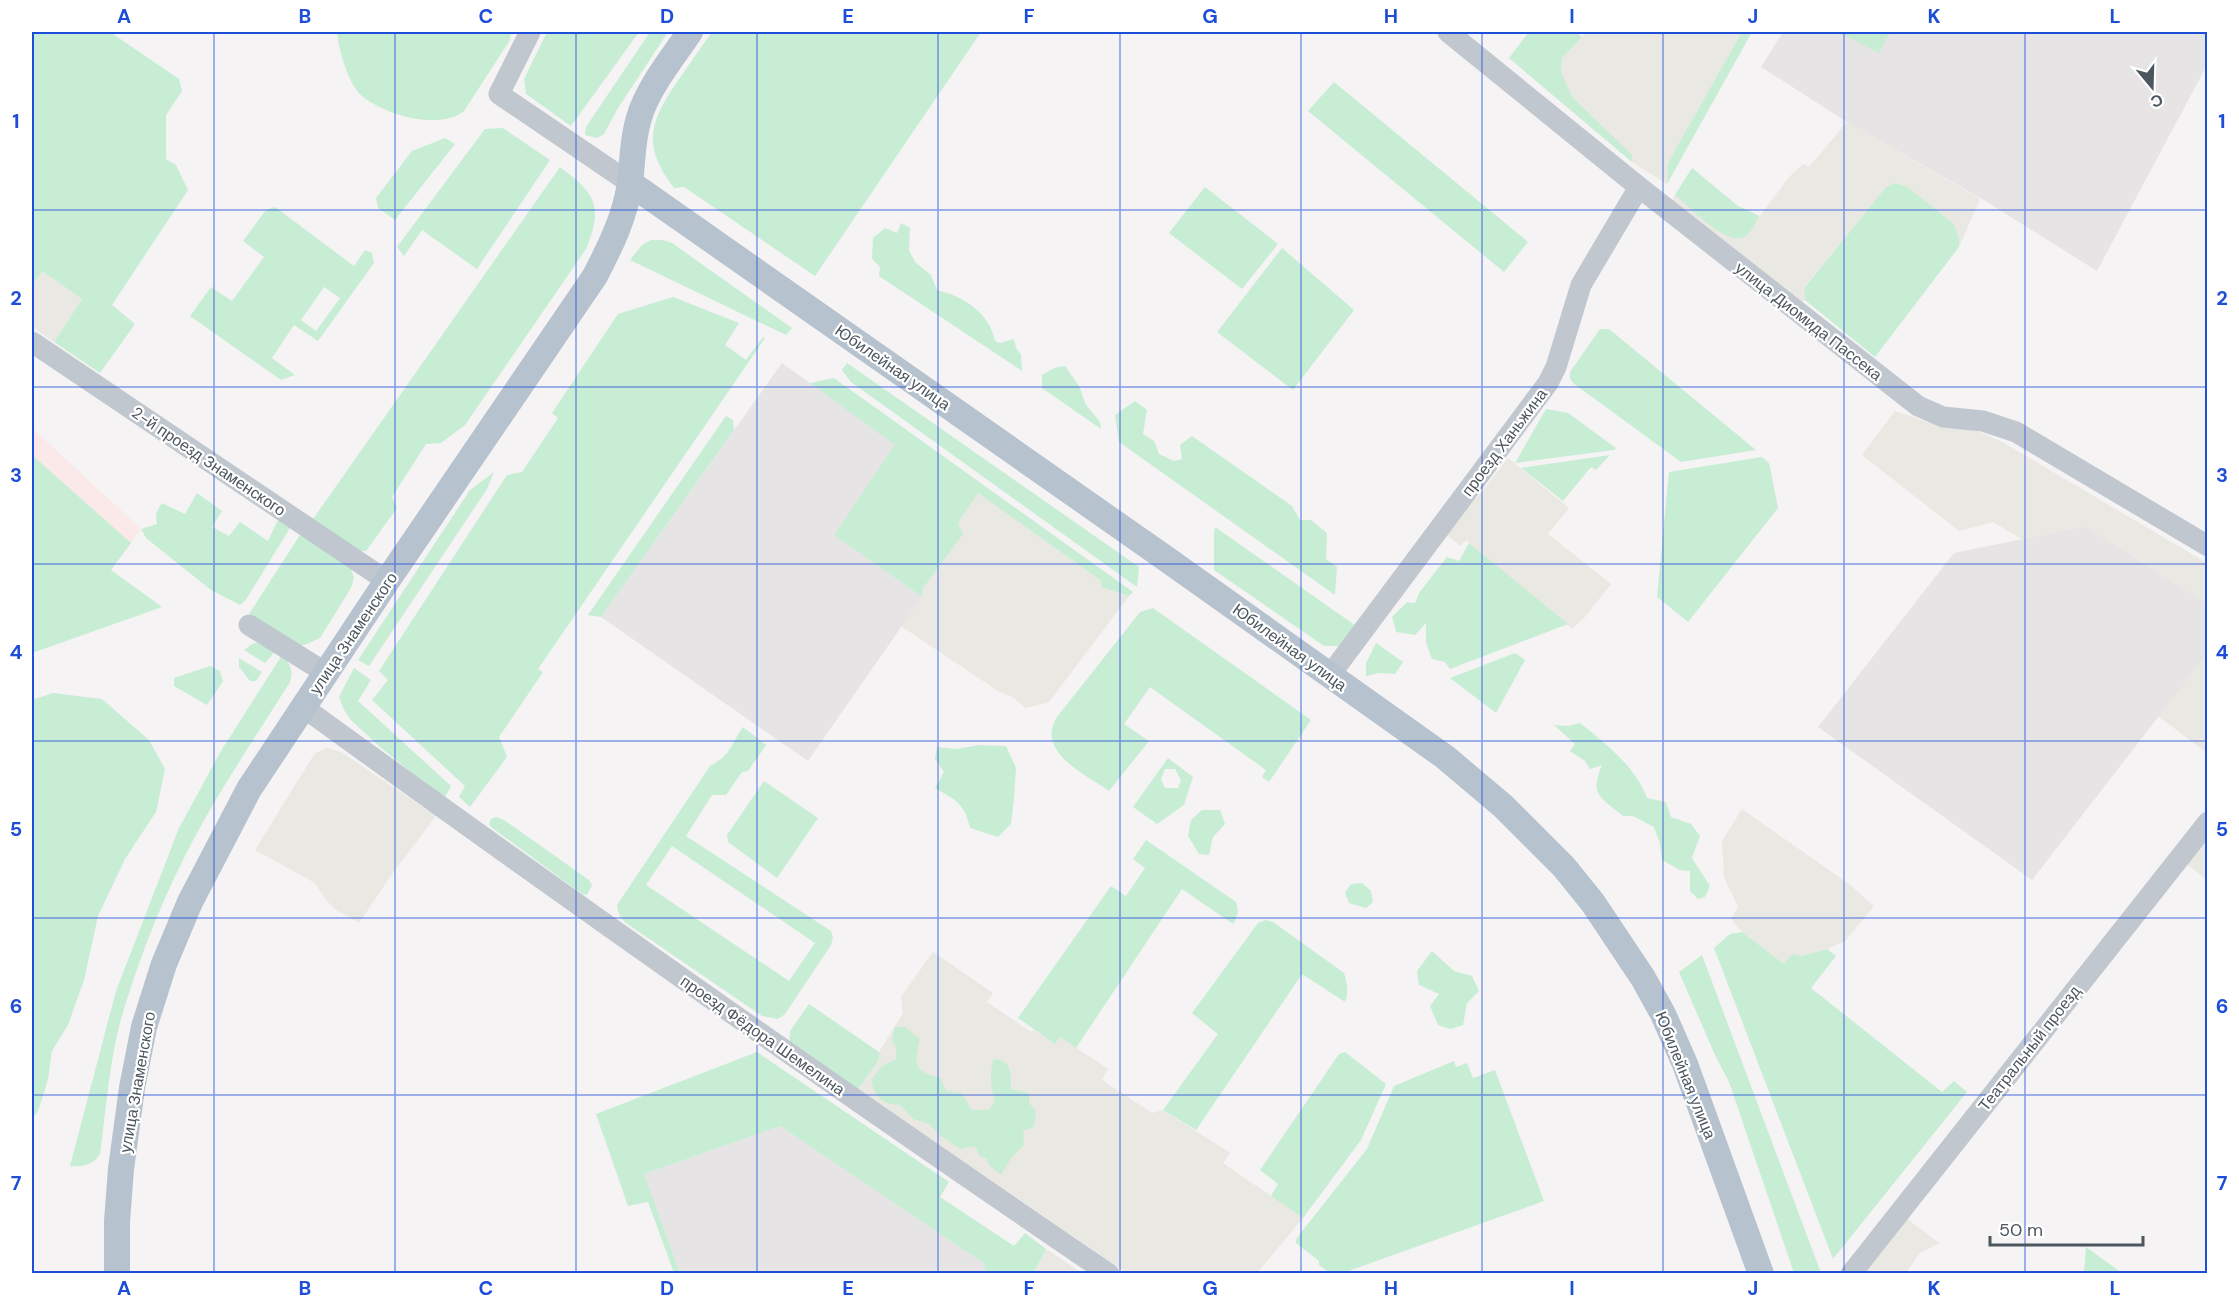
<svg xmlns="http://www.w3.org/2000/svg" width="2239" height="1305" font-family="'DM Sans',sans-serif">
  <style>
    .commercial { fill: #eae8e2 }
    .education { fill: #e6e4e4 }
    .medical { fill: #fae9e8 }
    .green { fill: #c7edd5; fill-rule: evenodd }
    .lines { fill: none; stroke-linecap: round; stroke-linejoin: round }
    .minor { stroke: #c0c7ce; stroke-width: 21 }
    .major { stroke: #b6c2ce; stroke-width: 26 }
    .grid { fill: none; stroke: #1d4ed8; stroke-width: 1.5; stroke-opacity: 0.55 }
    .labels { text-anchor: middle; stroke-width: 4.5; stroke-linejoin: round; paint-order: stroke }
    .street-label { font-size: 16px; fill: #4c565f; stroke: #fff }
    .neatline { fill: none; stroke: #1d4ed8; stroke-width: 2 }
    .grid-label { font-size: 20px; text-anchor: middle; font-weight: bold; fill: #1d4ed8 }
  </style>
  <rect width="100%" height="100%" fill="#f5f3f3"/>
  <!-- commercial -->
  <path class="commercial" d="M1529 32H1576L1582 37 1586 32H1742L1675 150 1668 164 1667 184 1632 162 1509 58Z
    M1847 122 1980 199 1959 247V238L1954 224 1906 186 1894 183 1886 187 1804 287 1805 300 1799 305 1671 202 1692 168 1738 206 1760 216 1789 177 1803 164 1809 167Z
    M42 271 82 299 54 342 32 327V286Z
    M1895 411 1933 424 1978 431 2004 443 2207 563V604L2086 526 2022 539 1993 522 1959 531 1862 455Z
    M1508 458 1569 508 1548 534 1611 584 1585 617 1572 629 1466 540 1461 546 1445 534 1473 496 1477 498Z
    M978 493 1100 580 1101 587 1129 596 1049 702 1025 708 1014 698 998 691 901 626 922 597 923 588 958 523Z
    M2207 654V753L2158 716Z
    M327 748 341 752 436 816 392 874 359 923 335 909 326 900 315 883 255 850 315 753Z
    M1742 809 1850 885 1874 906 1845 941 1827 949 1802 956 1792 954 1784 964 1742 932 1731 919 1738 907 1724 877 1722 841Z
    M2207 836V880L2186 864Z
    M933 952 993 993 987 1002 1031 1032 1034 1030 1055 1044 1060 1037 1108 1069 1102 1080 1152 1113 1163 1110 1230 1153 1223 1163 1303 1218 1257 1273H1127L982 1174 856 1092 879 1060V1052L903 1013 901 997Z
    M1906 1218 1939 1243 1919 1254 1906 1273 1863 1274Z
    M1046 1249 1082 1273 1034 1274Z"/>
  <!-- education -->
  <path class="education" d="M1783 32H2207V65L2097 271 1987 202 1847 122 1761 67Z
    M782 363 896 445 834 535 922 597 808 761 601 617Z
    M2086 526 2207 604V654L2032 880 1818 727 1954 553Z
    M780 1126 983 1263 987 1273H680L644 1174Z"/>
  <!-- medical -->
  <path class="medical" d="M32 428 141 529 111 569 32 600Z"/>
  <!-- green -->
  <path class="green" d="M32 32H110L179 79 182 91 166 115V159L176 165 188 190 112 305 135 324 100 373 54 342 82 299 42 271 32 286Z
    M337 32H511L510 40 464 111C439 131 385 115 362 96 349 86 338 48 337 32Z
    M547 32H639L571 126 526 94 524 79Z
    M650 32H668L618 108 604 134 597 138 585 135 586 127Z
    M712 32H981L815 276 684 187 674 188C642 146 649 123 677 82 689 65 700 48 712 32Z
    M1529 32H1576L1582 37 1562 58 1561 72 1572 97 1632 155V162L1509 58Z
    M1742 32H1752L1667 184 1668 164 1675 150Z
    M1837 32H1890L1879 53Z
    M1334 82 1528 242 1504 272 1308 111Z
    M503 128 550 160 477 269 422 230 404 256 397 247 485 129Z
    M445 138 455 144 395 220 378 208 376 198 412 151Z
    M560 167C595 193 604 206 586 249L465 425 441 443 426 444 392 497 397 508 366 551H356L311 522Z
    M1692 168 1738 206 1759 216C1755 223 1751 235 1742 238 1723 243 1690 207 1675 195Z
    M1894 183 1906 186 1954 224 1959 238V247L1875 357 1805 300 1804 288 1886 187Z
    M1205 187 1278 244 1242 289 1169 233Z
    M275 207 354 266 365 250 372 253 374 263 318 341 294 325 272 358 295 375 281 380 190 316 211 287 232 301 264 257 243 241 266 210ZM324 287 340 298 316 331 301 320Z
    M901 223 910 228 909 250 915 262 931 275 937 290C964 297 989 312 995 341L1000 343 1014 339 1016 348 1021 355 1022 371 879 276 880 267 872 259 873 238 885 228 897 233Z
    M651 240H663L672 243 792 328 786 335 630 260 642 245Z
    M1282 248 1354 310 1293 390 1217 332Z
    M673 297 739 323 725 345 746 360 763 337 765 338 538 669 543 672 499 737 507 757 470 807 459 797 465 786 372 700 388 680 379 671 507 475 522 472 558 418 552 413 618 314Z
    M1600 329H1609L1756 450 1681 462 1573 383 1570 378V372Z
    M847 363 1139 567 1137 587 851 382 842 370Z
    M1065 366 1079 386 1086 405 1100 422 1101 429 1042 388V375L1054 368Z
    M834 378 1133 592 1129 596 1101 587 1100 580 978 493 958 523 963 534 923 588 922 597 834 535 895 445 810 383Z
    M1135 401 1147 410 1143 434 1154 441 1159 454 1174 461 1182 459 1180 445 1192 436 1292 506 1300 520H1311L1327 533 1326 559 1337 567 1335 595 1119 442 1115 415Z
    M1546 409 1568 413 1616 448 1614 450 1515 463Z
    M726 416 733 420 734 430 601 617 588 615Z
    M32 455 131 543 111 570 162 607 32 653Z
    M1610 455 1596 470 1591 467 1563 501 1521 468Z
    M1762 457 1769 463 1778 508 1688 622 1657 597 1669 472Z
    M494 472 487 489 369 666 358 660 470 490Z
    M197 493 222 511 212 527 229 536 240 522 268 541 278 520 290 528 245 601 240 605 211 590 146 538 141 529 157 524 156 513 162 503 185 514Z
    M1215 527 1359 628 1339 646H1324L1214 570V533Z
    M300 535 351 569 354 578 351 588 320 638 305 645H300L249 614Z
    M1469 543 1568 624 1450 669 1445 662 1432 659 1426 643V623L1415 635 1396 632 1392 617 1407 602 1415 603 1419 593 1447 557 1459 561Z
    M1153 608 1311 720 1269 782 1262 777 1266 770 1150 687 1124 724 1149 741 1109 791C1085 774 1035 752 1057 717L1140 612Z
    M259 642 274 649 273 654 265 663 244 650 252 644Z
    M1376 643 1403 662 1395 674 1379 673 1366 676V663Z
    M1515 653 1525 660 1496 713 1450 678Z
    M282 655C290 663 294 671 290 682 253 741 213 799 182 862 157 912 137 965 121 1019 109 1063 106 1110 100 1154 93 1165 83 1167 70 1166L116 991 179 828 221 751Z
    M239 658 262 672 256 681H250L239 667Z
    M210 666 220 671 223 681 207 705 174 686V678Z
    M354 668 371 680 358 701 451 786 444 799 380 747 350 719 344 710 339 697Z
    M53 693 102 699 149 740 165 769 156 812 125 859 98 916 84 980 68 1025 52 1051 48 1079 43 1096 37 1113 32 1117V700Z
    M1580 723C1606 744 1635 766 1647 798L1666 802 1671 817 1691 824 1700 836 1692 858 1710 886 1705 897 1698 899 1690 891V871L1680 870 1662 860 1660 844 1654 827 1633 816H1623C1601 797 1589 796 1602 765L1590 769 1585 761 1570 751 1575 744 1554 725 1568 726Z
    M743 727 766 745 748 771 742 772 726 795H712L686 836 831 931 833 937 831 945 785 1014 778 1019 762 1016 629 925C621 919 618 915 617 905L710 766C732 754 729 747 743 727ZM672 846 815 943 789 981 646 885Z
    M980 745 1006 746 1016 768 1014 798 1011 824 998 837 970 828C965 804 956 800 935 788L944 772 935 759 937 747 956 749Z
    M1168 758 1193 777 1184 805 1157 824 1133 807ZM1165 769H1175L1181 780 1178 788H1165L1161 779Z
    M764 781 818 818 777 878 728 842 727 835Z
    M1202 810H1220L1225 824 1213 837 1209 855 1199 854 1188 836 1191 820Z
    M496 817 504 820 589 880 592 885 587 895 582 894 491 827 489 824 491 819Z
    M1146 840 1236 902C1239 911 1238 916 1233 924L1182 889 1076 1048 1060 1037 1055 1044 1018 1018 1111 886 1126 896 1145 868 1133 859Z
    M1362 883 1371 891 1373 902 1366 908 1349 903 1345 893 1351 884Z
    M1266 920 1273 922 1344 973C1347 983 1349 992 1345 1002L1302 974 1196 1130 1163 1110 1218 1034 1192 1013 1258 923Z
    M1742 932 1784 964 1792 954 1802 956 1827 949 1836 956 1811 988 1942 1092 1954 1081 1967 1092 1833 1259 1714 948 1730 934Z
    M1432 951 1454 971 1472 976 1479 991 1467 1003 1463 1025 1450 1029 1438 1025 1430 1006 1439 994 1419 985 1417 971Z
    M1702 955 1821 1273H1794L1729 1082 1715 1055 1682 979 1679 972Z
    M809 1004 879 1052V1060L856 1092 789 1044 790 1031Z
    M895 1027H905L920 1039 916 1057 918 1068 929 1075 940 1077 946 1091 961 1093 972 1110H989L995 1101C991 1089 989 1072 994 1059 1012 1060 1011 1075 1011 1089L1029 1093V1103L1036 1111 1034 1127 1023 1131 1024 1145 1011 1158 1001 1175 990 1166 986 1158 980 1157 975 1146 960 1149 941 1136 929 1124 913 1119 900 1105C882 1104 875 1097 871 1080L882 1066 896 1059V1048L892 1040Z
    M757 1052 949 1182 940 1197 1014 1246 1025 1233 1046 1249 1034 1273H987L983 1263 780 1126 644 1174 680 1273H674L648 1202 628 1206 596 1114Z
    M1345 1052 1386 1084 1361 1140 1303 1218 1271 1196 1278 1184 1260 1170 1339 1054Z
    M1454 1061 1456 1067 1467 1063 1473 1078 1495 1070 1544 1201 1343 1273H1330L1319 1265V1261L1296 1243V1239L1367 1149 1394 1086Z
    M2086 1247 2122 1273H2084Z"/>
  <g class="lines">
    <!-- minor -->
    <path class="minor" d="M530 32 499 94 630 183
      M1448 32 1639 187 1918 406 1943 417 1983 421 2016 432 2208 546
      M32 342 387 581
      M249 625 326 673
      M1330 675 1548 383 1556 367 1581 285 1639 187
      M303 707C569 900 837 1089 1109 1274
      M1851 1274 2208 822"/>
    <!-- major -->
    <path class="major" d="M630 183 1165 558 1445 757 1503 806 1564 867 1593 903 1643 978 1663 1014 1685 1064 1761 1274
      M117 1274V1221L121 1169 132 1088 144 1027 164 964 190 902 249 789 387 581 595 276C610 247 626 215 630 182 633 160 632 140 639 118 647 89 673 57 690 32"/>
  </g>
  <!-- grid -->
  <path class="grid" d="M214 32V1274M395 32V1274M576 32V1274M757 32V1274M938 32V1274M1120 32V1274M1301 32V1274M1482 32V1274M1663 32V1274M1844 32V1274M2025 32V1274M32 210H2208M32 387H2208M32 564H2208M32 741H2208M32 918H2208M32 1095H2208"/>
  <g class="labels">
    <!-- street labels -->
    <g class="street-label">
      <text transform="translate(1809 321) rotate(38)" y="6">улица Диомида Пассека</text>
      <text transform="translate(893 367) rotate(35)" y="6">Юбилейная улица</text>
      <text transform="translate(1504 442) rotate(-53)" y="6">проезд Ханьжина</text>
      <text transform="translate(209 461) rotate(34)" y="6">2-й проезд Знаменского</text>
      <text transform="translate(353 633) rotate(-56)" y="6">улица Знаменского</text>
      <text transform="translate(1290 647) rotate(36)" y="6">Юбилейная улица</text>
      <text transform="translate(763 1035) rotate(35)" y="6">проезд Фёдора Шемелина</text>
      <text transform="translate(2029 1048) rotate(-52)" y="6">Театральный проезд</text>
      <text transform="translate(1686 1075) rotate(68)" y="6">Юбилейная улица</text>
      <text transform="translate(137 1082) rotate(-80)" y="6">улица Знаменского</text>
    </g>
  </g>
  <!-- border -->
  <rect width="2239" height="1305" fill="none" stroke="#ffffff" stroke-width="66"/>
  <!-- north arrow -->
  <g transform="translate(2152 87) rotate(161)" stroke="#ffffff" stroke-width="4.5" paint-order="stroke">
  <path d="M0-4.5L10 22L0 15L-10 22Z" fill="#4c565f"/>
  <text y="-9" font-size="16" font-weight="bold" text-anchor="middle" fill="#4c565f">С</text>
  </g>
  <!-- scale -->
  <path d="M1990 1236v9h153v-9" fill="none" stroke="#4c565f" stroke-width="3"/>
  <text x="1999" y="1236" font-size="18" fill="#4c565f" stroke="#ffffff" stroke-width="4.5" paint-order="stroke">50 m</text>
  <rect x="33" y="33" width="2173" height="1239" class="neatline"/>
  <g class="grid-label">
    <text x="124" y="23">A</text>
    <text x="305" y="23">B</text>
    <text x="486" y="23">C</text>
    <text x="667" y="23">D</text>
    <text x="848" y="23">E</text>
    <text x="1029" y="23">F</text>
    <text x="1210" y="23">G</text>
    <text x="1391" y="23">H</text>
    <text x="1572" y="23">I</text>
    <text x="1753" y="23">J</text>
    <text x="1934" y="23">K</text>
    <text x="2115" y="23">L</text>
    <text x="16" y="128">1</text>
    <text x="2222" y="128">1</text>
    <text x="16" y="305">2</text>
    <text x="2222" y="305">2</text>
    <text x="16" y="482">3</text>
    <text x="2222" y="482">3</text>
    <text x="16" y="659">4</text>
    <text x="2222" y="659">4</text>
    <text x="16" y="836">5</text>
    <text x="2222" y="836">5</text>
    <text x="16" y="1013">6</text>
    <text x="2222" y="1013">6</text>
    <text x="16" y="1190">7</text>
    <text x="2222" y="1190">7</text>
    <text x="124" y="1295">A</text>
    <text x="305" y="1295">B</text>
    <text x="486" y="1295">C</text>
    <text x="667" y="1295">D</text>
    <text x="848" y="1295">E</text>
    <text x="1029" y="1295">F</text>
    <text x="1210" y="1295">G</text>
    <text x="1391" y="1295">H</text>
    <text x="1572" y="1295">I</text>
    <text x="1753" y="1295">J</text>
    <text x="1934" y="1295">K</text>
    <text x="2115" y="1295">L</text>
  </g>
</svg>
